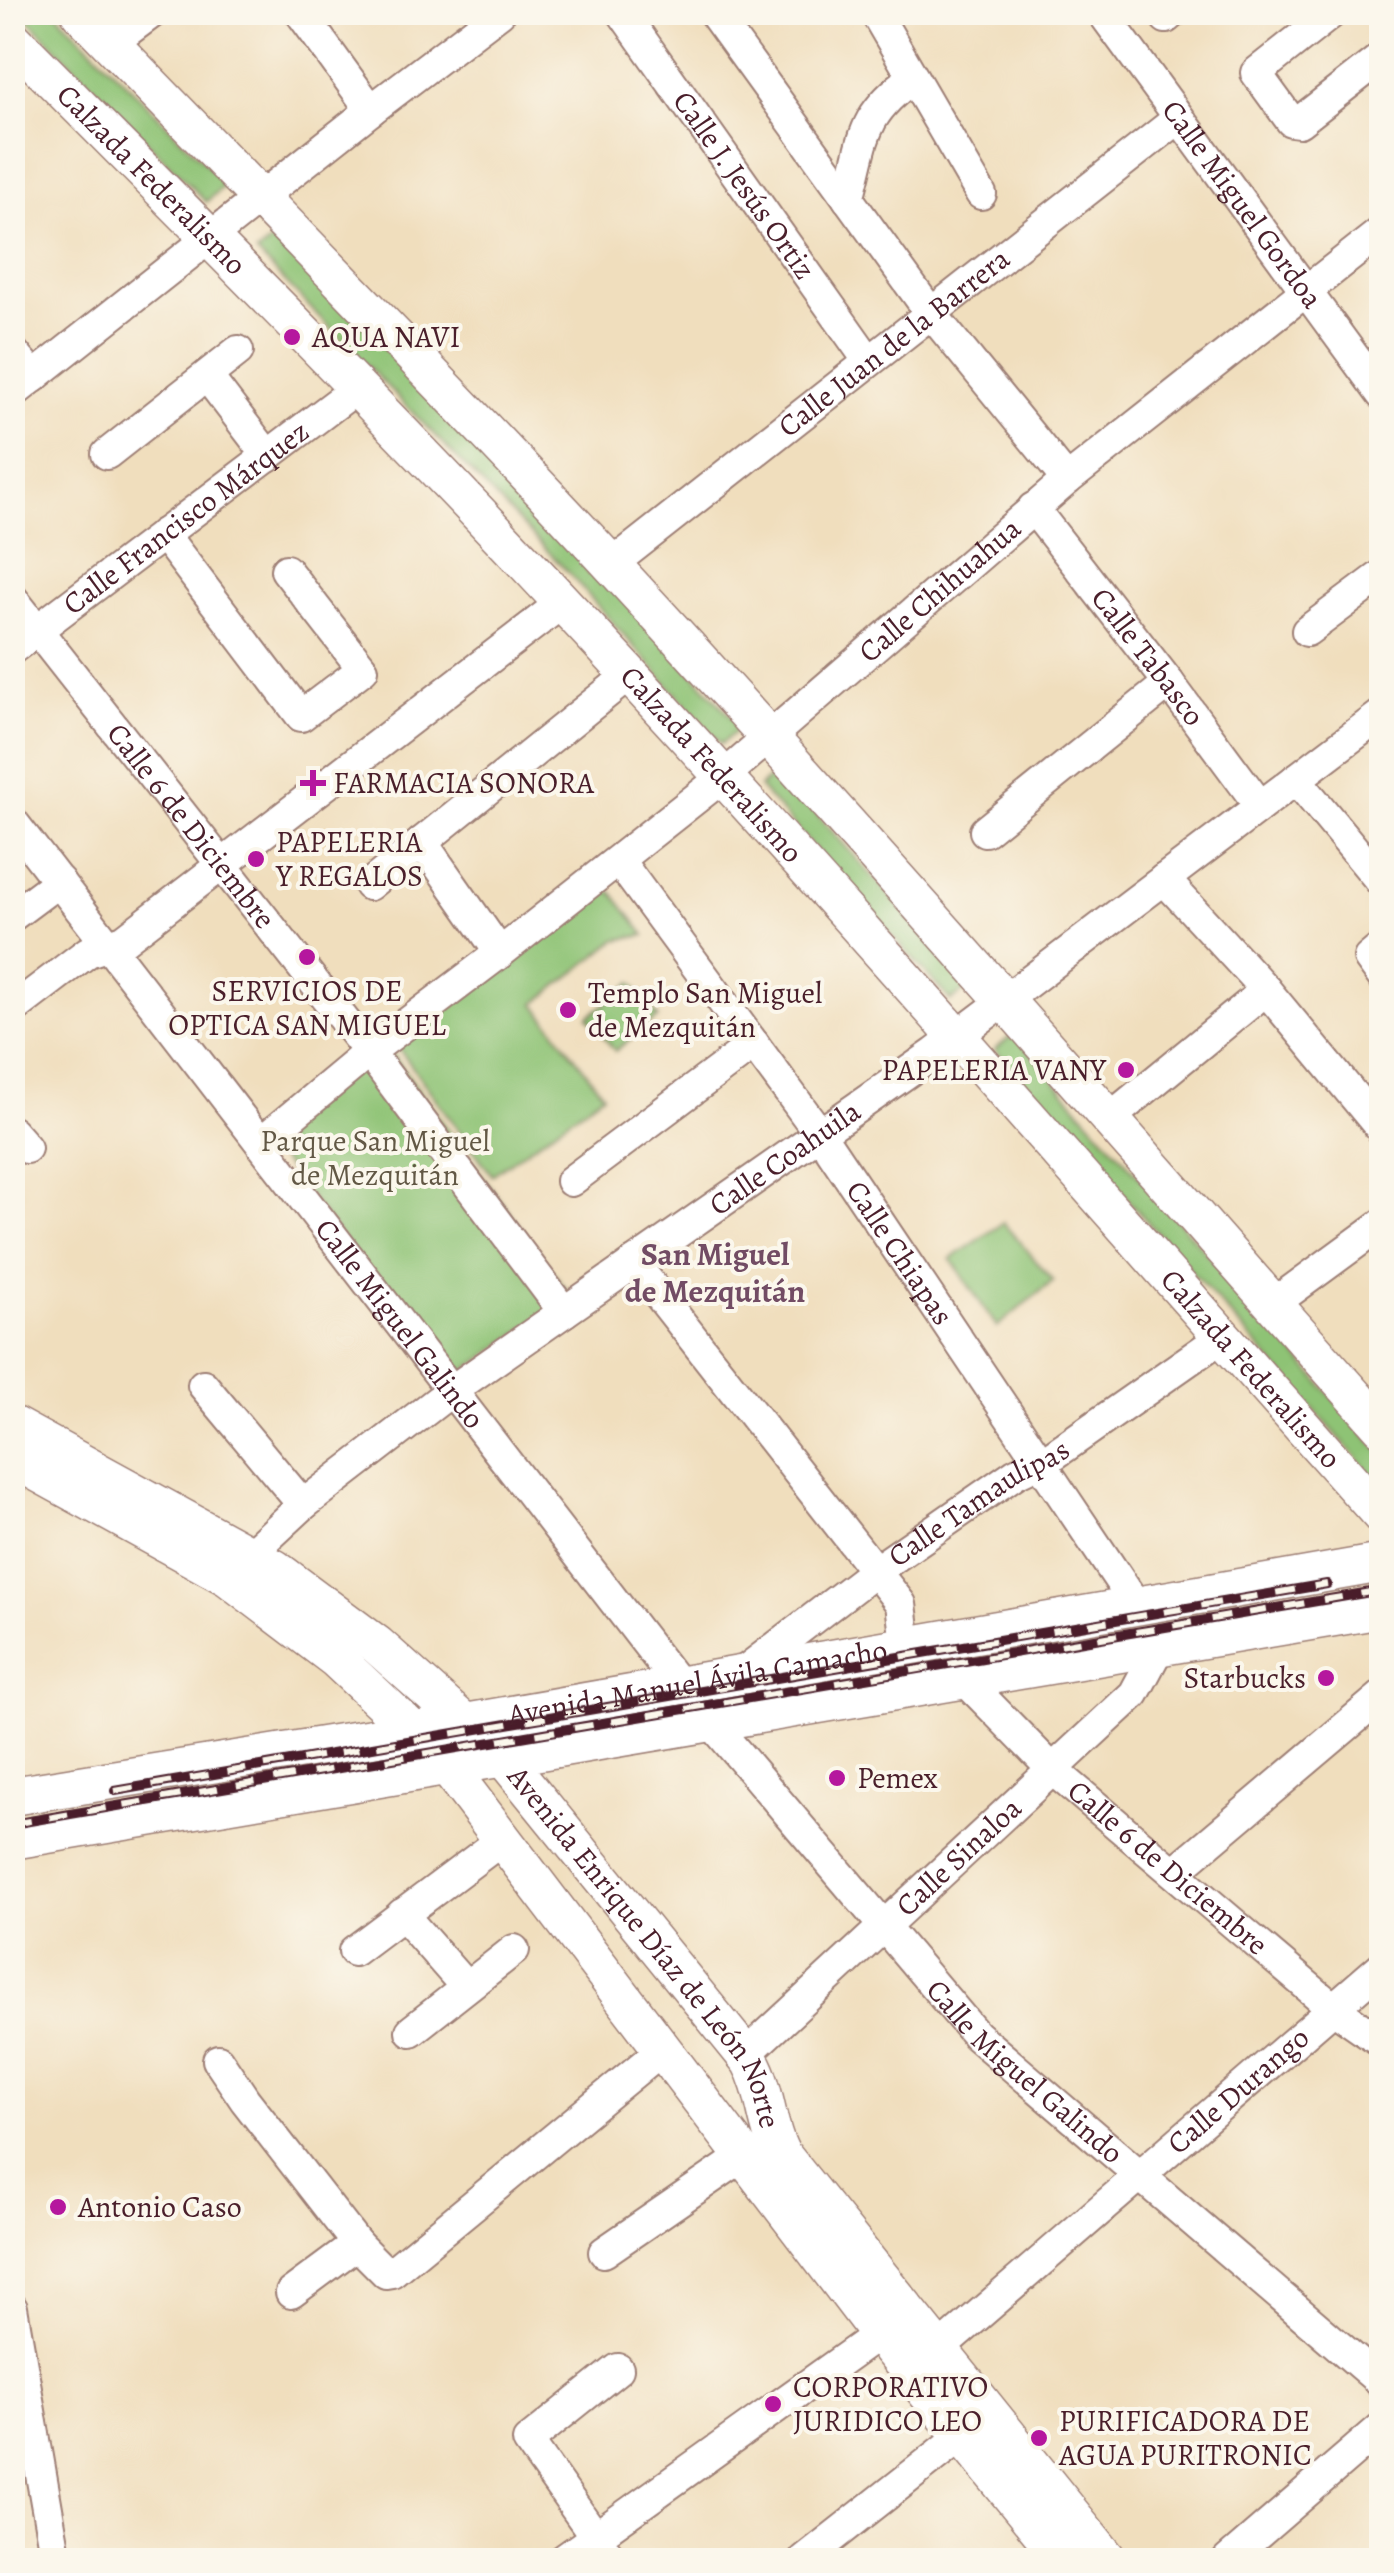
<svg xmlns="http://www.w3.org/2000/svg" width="1394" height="2573" font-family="Alegreya,serif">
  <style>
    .green { fill: #8ec375; stroke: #6c7150; stroke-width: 2.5 }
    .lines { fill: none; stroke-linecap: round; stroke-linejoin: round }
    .minor-casing { stroke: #9d7e74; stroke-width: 34 }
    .major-casing { stroke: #9d7e74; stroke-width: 41 }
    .minor { stroke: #fff; stroke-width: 30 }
    .major { stroke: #fff; stroke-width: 38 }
    .rail-casing { stroke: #4a1f2b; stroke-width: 10 }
    .rail { stroke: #fbf7ec; stroke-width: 6; stroke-dasharray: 19; stroke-linecap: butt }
    .poi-dot { fill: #b5179e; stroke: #fbf7ec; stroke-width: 4 }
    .labels { text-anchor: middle; stroke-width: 8; stroke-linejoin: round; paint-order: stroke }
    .street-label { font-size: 30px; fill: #4a1f2b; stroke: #fbf7ec }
    .poi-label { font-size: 30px; fill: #4a1f2b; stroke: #fbf7ec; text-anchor: start }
    .park-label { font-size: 30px; fill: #625845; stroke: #fbf7ec }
    .neighbourhood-label { font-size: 32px; font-weight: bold; fill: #724c64; stroke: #fbf7ec }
  </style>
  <rect width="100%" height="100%" fill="#fbf7ec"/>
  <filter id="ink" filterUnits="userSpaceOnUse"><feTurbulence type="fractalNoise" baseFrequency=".01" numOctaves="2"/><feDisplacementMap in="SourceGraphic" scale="20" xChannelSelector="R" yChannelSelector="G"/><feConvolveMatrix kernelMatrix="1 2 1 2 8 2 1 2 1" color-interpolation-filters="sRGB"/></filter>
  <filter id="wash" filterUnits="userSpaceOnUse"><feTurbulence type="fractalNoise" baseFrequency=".0048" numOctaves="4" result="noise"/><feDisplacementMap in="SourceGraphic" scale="40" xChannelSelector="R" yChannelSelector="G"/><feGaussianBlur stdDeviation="2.25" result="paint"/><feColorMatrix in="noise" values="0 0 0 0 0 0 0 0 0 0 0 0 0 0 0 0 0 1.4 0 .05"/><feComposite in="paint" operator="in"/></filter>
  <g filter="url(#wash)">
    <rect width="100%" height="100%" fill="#f0debd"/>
    <!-- green -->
    <path class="green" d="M22 13H57L226 184 206 202Z
      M277 238 584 550 740 727 721 744 564 568 257 253Z
      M778 771 971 986 951 1001 759 787Z
      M599 889 612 892 645 935 616 940 535 1004 603 1094 492 1175 396 1045Z
      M632 983 658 1017 615 1051 588 1017Z
      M1014 1034 1381 1452V1485L995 1050Z
      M385 1044 571 1296 452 1380 266 1141Z
      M1003 1223 1053 1281 997 1327 951 1259Z"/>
  </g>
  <g filter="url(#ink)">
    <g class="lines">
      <defs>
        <g id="minor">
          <path d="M300 12 371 110"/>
          <path id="s1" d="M622 12 868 360"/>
          <path d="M713 12 930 312 1067 480"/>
          <path d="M875 12 981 194"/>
          <path id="s2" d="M1102 12 1382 395"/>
          <path d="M1333 12 1256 73 1291 121 1299 122 1382 57"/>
          <path d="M1166 18 1173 12"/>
          <path d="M110 44 153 12"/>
          <path d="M848 199C865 140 859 116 913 78"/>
          <path d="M12 351 34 377"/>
          <path d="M207 376 268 456"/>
          <path d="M12 394 371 110 500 12"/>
          <path d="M107 454 238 351"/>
          <path id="s3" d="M1033 508 1169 683 1260 806"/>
          <path d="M163 534 301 716 363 669 286 570"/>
          <path id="s4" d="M611 565 1179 118"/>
          <path id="s5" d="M12 598 369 1052 564 1312"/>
          <path d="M1307 631 1382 575"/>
          <path id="s6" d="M12 649 357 388"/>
          <path d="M1296 779 1382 883"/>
          <path id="s7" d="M12 821 678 1684"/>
          <path d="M985 831 1169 683"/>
          <path d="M422 842 500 953"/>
          <path id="s8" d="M619 861 820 1134 1136 1605"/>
          <path d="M1164 879 1266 990 1382 1130"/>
          <path d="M369 885 629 675"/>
          <path d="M12 916 59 881"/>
          <path d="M1382 947 1369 958 1382 976"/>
          <path d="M12 1010 88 952 124 940 563 602"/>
          <path d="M1110 1118 1266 990"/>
          <path d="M12 1132 26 1148"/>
          <path id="s9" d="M261 1142 369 1052 500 953 723 777 1067 480 1382 231"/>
          <path d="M571 1181 754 1044"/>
          <path d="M634 1263 901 1604 906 1644"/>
          <path d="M1273 1304 1382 1224"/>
          <path d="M203 1385 303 1505"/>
          <path id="s10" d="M234 1569 303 1505 451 1391 935 1053 1382 714"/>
          <path id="s11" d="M742 1673 875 1571 1016 1473 1052 1456 1222 1337"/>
          <path id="s12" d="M964 1679 1053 1770 1333 2008 1382 2042"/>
          <path id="s13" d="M710 1721 976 2035 1382 2383"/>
          <path d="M1174 1872 1382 1696"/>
          <path d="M402 1914 466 1987"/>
          <path d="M354 1951 503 1839"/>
          <path d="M411 2031 514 1950"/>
          <path id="s14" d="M746 2054 1134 1694 1158 1649"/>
          <path d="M218 2060 245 2100 357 2244 386 2273 392 2272 664 2048"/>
          <path d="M604 2252 745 2155"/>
          <path d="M291 2293 357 2244"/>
          <path d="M12 2308 56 2560"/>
          <path id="s15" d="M922 2364 1382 1966"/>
          <path d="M563 2560 897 2321"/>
          <path d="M612 2560 528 2441 618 2369"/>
          <path d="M804 2560 978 2423"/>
          <path d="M1228 2560 1382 2427"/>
        </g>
        <g id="major">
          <path d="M80 12C252 191 427 366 596 548 863 836 1121 1133 1382 1427"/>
          <path id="s16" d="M12 39C198 226 385 412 564 604 843 902 1110 1212 1382 1516"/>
          <path id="s17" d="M12 1425 275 1569 377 1645 504 1758 750 2061C767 2091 765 2125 781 2154L1108 2560"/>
          <path d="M12 1458 228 1577 336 1659 412 1730 452 1773 880 2335 1064 2560"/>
          <path id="s18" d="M12 1796 465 1723 1382 1563"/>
          <path d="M12 1840 1382 1609"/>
        </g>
      </defs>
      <!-- minor casing -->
      <use href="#minor" class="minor-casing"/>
      <!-- major casing -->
      <use href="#major" class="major-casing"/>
      <!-- minor -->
      <use href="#minor" class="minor"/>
      <!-- major -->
      <use href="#major" class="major"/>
      <defs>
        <path id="rail" d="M115 1791 1327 1584
          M12 1824 1382 1590"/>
      </defs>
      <!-- rail casing -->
      <use href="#rail" class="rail-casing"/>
      <!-- rail -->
      <use href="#rail" class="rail"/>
    </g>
  </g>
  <!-- markers -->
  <g class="poi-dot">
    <circle cx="292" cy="337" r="10"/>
    <path d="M308 768h10v10h10v10h-10v10h-10v-10h-10v-10h10z"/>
    <circle cx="256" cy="859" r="10"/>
    <circle cx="307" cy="957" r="10"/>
    <circle cx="568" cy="1010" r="10"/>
    <circle cx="1126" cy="1070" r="10"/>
    <circle cx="1326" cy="1678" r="10"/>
    <circle cx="837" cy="1778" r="10"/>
    <circle cx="58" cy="2207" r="10"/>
    <circle cx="773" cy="2404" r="10"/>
    <circle cx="1039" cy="2438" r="10"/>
  </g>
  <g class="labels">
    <!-- street labels -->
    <g class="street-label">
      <text dy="10" stroke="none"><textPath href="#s16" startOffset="198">Calzada Federalismo</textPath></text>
      <text dy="10" stroke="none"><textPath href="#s1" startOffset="212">Calle J. Jesús Ortiz</textPath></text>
      <text dy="10" stroke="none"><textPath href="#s2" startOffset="238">Calle Miguel Gordoa</textPath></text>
      <text dy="10" stroke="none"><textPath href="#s4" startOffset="360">Calle Juan de la Barrera</textPath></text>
      <text dy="10" stroke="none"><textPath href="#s6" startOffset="218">Calle Francisco Márquez</textPath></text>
      <text dy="10" stroke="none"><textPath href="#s9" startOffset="875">Calle Chihuahua</textPath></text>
      <text dy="10" stroke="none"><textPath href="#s3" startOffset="188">Calle Tabasco</textPath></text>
      <text dy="10" stroke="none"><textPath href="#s16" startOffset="1008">Calzada Federalismo</textPath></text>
      <text dy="10" stroke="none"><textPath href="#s5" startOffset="290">Calle 6 de Diciembre</textPath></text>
      <text dy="10" stroke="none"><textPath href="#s10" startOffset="688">Calle Coahuila</textPath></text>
      <text dy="10" stroke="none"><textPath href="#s8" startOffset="482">Calle Chiapas</textPath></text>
      <text dy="10" stroke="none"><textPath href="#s7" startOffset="635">Calle Miguel Galindo</textPath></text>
      <text dy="10" stroke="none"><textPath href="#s16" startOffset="1818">Calzada Federalismo</textPath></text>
      <text dy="10" stroke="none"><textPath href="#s11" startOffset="292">Calle Tamaulipas</textPath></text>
      <text dy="10" stroke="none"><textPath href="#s18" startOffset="695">Avenida Manuel Ávila Camacho</textPath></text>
      <text dy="10" stroke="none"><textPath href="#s14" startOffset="290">Calle Sinaloa</textPath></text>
      <text dy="10" stroke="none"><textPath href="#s12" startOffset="278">Calle 6 de Diciembre</textPath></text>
      <text dy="10" stroke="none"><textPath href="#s17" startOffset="835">Avenida Enrique Díaz de León Norte</textPath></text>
      <text dy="10" stroke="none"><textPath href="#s13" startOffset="472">Calle Miguel Galindo</textPath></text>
      <text dy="10" stroke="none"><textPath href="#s15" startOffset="418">Calle Durango</textPath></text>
    </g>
    <!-- poi labels -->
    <g class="poi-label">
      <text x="312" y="347">AQUA NAVI</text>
      <text x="333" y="793">FARMACIA SONORA</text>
      <text x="276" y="852">PAPELERIA<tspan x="276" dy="34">Y REGALOS</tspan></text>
      <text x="307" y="1001" text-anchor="middle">SERVICIOS DE<tspan x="307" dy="34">OPTICA SAN MIGUEL</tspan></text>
      <text x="588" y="1003">Templo San Miguel<tspan x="588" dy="34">de Mezquitán</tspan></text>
      <text x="1106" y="1080" text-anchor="end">PAPELERIA VANY</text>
      <text x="1306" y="1688" text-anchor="end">Starbucks</text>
      <text x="857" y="1788">Pemex</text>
      <text x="78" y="2217">Antonio Caso</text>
      <text x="793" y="2397">CORPORATIVO<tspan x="793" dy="34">JURIDICO LEO</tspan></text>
      <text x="1059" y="2431">PURIFICADORA DE<tspan x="1059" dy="34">AGUA PURITRONIC</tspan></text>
    </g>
    <!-- park labels -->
    <g class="park-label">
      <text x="375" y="1151">Parque San Miguel<tspan x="375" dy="34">de Mezquitán</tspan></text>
    </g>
    <!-- neighbourhood labels -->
    <g class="neighbourhood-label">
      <text x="715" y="1265">San Miguel<tspan x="715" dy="37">de Mezquitán</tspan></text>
    </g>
  </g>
  <!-- margin -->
  <rect width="1394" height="2573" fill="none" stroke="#fbf7ec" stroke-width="50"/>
</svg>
